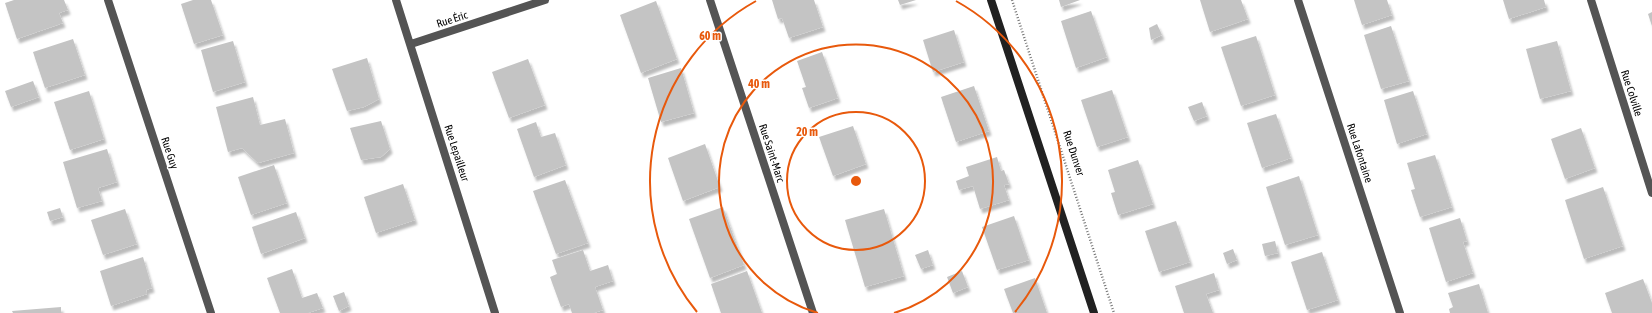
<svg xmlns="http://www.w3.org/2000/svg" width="1652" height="313" font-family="'Asap Condensed',sans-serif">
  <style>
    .building { fill: #c4c4c4; filter: url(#shadow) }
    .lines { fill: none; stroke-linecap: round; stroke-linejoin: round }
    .path { stroke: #767676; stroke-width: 2.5; stroke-dasharray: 1 2; stroke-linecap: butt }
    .street { stroke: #545454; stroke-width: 8 }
    .secondary { stroke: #212121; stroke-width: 8 }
    .ring { fill: none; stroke: #e8590c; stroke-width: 2 }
    .labels { text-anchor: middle; stroke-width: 3; stroke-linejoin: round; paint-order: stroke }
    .street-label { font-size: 11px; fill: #000; stroke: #fff }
    .centre { fill: #e8590c; stroke: #fff; stroke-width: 2 }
    .ring-label { font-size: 12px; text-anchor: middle; font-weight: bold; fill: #e8590c; stroke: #fff; stroke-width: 3; stroke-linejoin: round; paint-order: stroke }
  </style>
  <defs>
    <filter id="shadow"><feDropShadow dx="2.5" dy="4.5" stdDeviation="1" flood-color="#0004"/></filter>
  </defs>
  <rect width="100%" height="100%" fill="#fff"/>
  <!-- building -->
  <path class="building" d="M14 0H64L68 10 59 13 63 23 17 39 5 3Z
    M193 0H211L223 35 194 44 181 4Z
    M772 0H814L823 27 789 38 782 18 778 19Z
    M898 0H916L900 5Z
    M1059 0H1080L1061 7Z
    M1200 0H1241L1248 19 1210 32Z
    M1354 0H1387L1392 15 1362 25Z
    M1503 0H1544L1546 7 1509 19Z
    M656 1 677 59 641 73 620 15Z
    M1091 11 1107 57 1076 68 1061 21Z
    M1652 12V26L1648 14Z
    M1157 24 1162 35 1151 40 1149 28Z
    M1391 26 1409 81 1381 89 1364 35Z
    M954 30 964 62 933 72 923 40Z
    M1256 36 1275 95 1241 106 1221 47Z
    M73 39 85 75 45 88 33 52Z
    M233 41 245 82 213 92 201 50Z
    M1557 41 1571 91 1540 99 1526 49Z
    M822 52 838 98 809 108 802 88 806 87 797 61Z
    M367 58 379 99 364 107 347 111 332 69Z
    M528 59 545 105 509 118 492 72Z
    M681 68 694 113 661 122 648 78Z
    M33 81 39 97 11 107 5 91Z
    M974 86 989 131 956 142 941 97Z
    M1112 90 1128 137 1097 147 1081 100Z
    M89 91 104 139 70 150 54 102Z
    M1413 91 1427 134 1397 144 1384 100Z
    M253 97 260 125 285 119 294 153 258 163 242 148 228 152 216 107Z
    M1202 102 1207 116 1194 121 1188 107Z
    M1276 114 1291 158 1262 168 1247 123Z
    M381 121 390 149 381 157 361 160 350 128Z
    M536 122 541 137 555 133 566 165 534 177 517 129Z
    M853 126 866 164 833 176 819 137Z
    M1581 128 1595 168 1565 179 1551 139Z
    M705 144 720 187 683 201 668 158Z
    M107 149 117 182 98 188 102 201 77 208 63 162Z
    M1435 155 1452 207 1420 217 1411 190 1415 189 1407 163Z
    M997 157 1001 171 1004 170 1009 184 1004 185 1009 200 980 209 973 186 959 190 956 181 969 176 966 167Z
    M1138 160 1153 204 1118 215 1111 193 1115 192 1108 170Z
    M274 165 287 203 251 215 238 177Z
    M1299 176 1318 235 1285 245 1266 187Z
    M565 180 588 243 556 254 533 191Z
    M403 184 415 220 376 233 364 197Z
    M1603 187 1623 246 1584 259 1565 200Z
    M723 207 744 265 710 278 689 219Z
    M60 208 63 217 50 221 47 212Z
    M125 209 137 244 103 255 91 220Z
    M884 209 904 276 865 287 845 220Z
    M296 212 305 238 261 254 252 227Z
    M1014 216 1029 260 997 270 982 227Z
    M1460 218 1467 241 1463 242 1473 273 1446 282 1429 228Z
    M1176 221 1190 262 1159 272 1145 231Z
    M1275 241 1278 253 1265 256 1262 244Z
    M1233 249 1237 260 1227 264 1223 253Z
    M583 250 590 271 608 265 613 281 595 287 603 310 594 313H572L569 304 561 307 550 277 557 274 552 260Z
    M928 250 933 265 921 269 915 255Z
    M1322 252 1338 300 1307 310 1291 262Z
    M143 257 152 288 146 290 147 294 111 306 100 271Z
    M292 269 302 298 317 293 323 308 308 313H280L267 278Z
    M747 271 762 313H721L711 284Z
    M962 271 968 287 953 293 947 277Z
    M1214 273 1219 290 1206 294 1213 313H1184L1175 286Z
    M1035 278 1047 313H1013L1004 289Z
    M1643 279 1652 303V313H1612L1605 293Z
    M1479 284 1488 313H1450L1449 309 1453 307 1448 293Z
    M344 292 349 306 339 311 333 296Z
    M61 307V313H13L12 311Z"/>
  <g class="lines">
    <!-- path -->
    <path class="path" d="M1012 0 1114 313"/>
    <!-- street -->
    <path class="street" d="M108 0 211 313
      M396 0 495 313
      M710 0 813 313
      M1298 0 1400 313
      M1591 0 1652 193
      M411 44 545 0"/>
    <!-- secondary -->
    <path class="secondary" d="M991 0 1094 313"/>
  </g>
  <!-- distance rings -->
  <g class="ring">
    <circle cx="856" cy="181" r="69"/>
    <path d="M818 313A137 137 0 1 1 894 313"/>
    <path d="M697 312A206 206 0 0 1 756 1M956 1A206 206 0 0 1 1015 312"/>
  </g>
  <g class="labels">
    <!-- street labels -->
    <g class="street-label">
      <text transform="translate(452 19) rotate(-18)" y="4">Rue Éric</text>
      <text transform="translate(1632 93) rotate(72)" y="4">Rue Colville</text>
      <text transform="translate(170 153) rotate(72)" y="4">Rue Guy</text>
      <text transform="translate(457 153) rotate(72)" y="4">Rue Lepailleur</text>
      <text transform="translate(772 153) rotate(72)" y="4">Rue Saint-Marc</text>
      <text transform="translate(1074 153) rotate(72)" y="4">Rue Dunver</text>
      <text transform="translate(1360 153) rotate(72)" y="4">Rue Lafontaine</text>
    </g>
  </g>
  <circle cx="856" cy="181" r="6" class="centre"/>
  <g class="ring-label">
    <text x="710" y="40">60 m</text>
    <text x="759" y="88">40 m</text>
    <text x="807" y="136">20 m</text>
  </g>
</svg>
